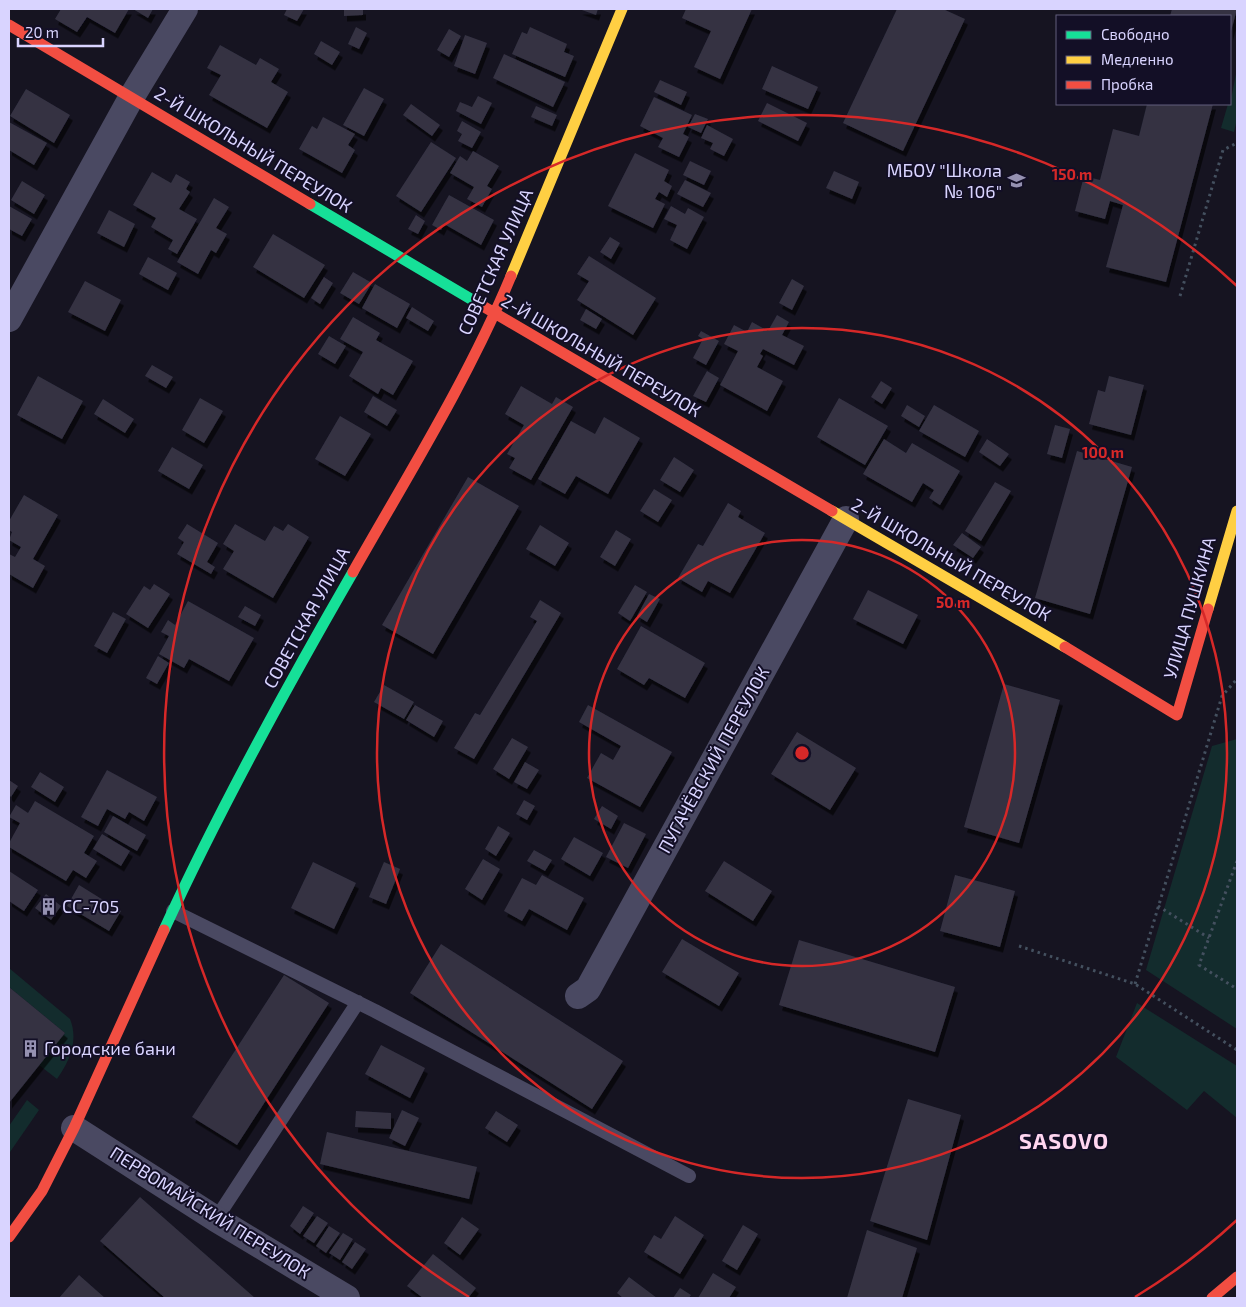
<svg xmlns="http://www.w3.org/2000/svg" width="1246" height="1307" font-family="'Exo 2',sans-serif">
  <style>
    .green { fill: #132c2d }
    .building { fill: #343243; filter: url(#shadow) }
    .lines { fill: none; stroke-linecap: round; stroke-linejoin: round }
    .path { stroke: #44505f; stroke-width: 3; stroke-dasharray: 2.5 4; stroke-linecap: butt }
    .lane { stroke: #4a4962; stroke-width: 14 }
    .street { stroke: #4a4962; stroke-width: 26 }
    .fast { stroke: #16e098; stroke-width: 11 }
    .slow { stroke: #ffcf43; stroke-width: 11 }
    .jam { stroke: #f24e42; stroke-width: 11 }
    .ring { fill: none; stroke: #d62828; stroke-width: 2.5 }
    .labels { text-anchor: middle; stroke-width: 4; stroke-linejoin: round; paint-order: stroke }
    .street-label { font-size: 18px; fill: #d9d4ff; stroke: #130f26 }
    .poi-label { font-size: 18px; fill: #d9d4ff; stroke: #130f26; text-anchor: start }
    .district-label { font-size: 22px; font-weight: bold; letter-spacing: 1px; fill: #ffd6f0; stroke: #130f26 }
    .centre { fill: #d62828; stroke: #130f26; stroke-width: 2.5 }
    .ring-label { font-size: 15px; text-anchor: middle; font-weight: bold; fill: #d62828; stroke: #130f26; stroke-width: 4; stroke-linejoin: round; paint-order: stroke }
  </style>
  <defs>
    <filter id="shadow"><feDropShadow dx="3" dy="5.5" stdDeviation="0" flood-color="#0009"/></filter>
  </defs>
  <rect width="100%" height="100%" fill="#161421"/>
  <!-- green -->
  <path class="green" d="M1237 69V119L1234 132 1221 128 1228 104H1230Z
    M1237 739V1029L1146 970 1212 746Z
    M9 968 70 1019C79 1041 69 1062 57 1079L39 1065 65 1033 9 987Z
    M1137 1003 1237 1066V1118L1204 1091 1187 1110 1116 1057Z
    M27 1100 39 1110 10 1152 9 1126Z"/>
  <!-- building -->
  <path class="building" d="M61 9H129L115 33 87 17 77 32 55 19Z
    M133 9H153L148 18Z
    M287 9H304L297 21 284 15Z
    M344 9H363V15L344 16Z
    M579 9H598L596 15Z
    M686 9H752L720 79 694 67 711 31 682 18Z
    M897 9H943L965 19 903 151 843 123Z
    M1172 9H1237L1230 35V16H1170Z
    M356 27 367 33 359 49 348 44Z
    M530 27 567 44 564 52 574 56 565 77 512 54 522 32 527 34Z
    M449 29 461 36 449 57 437 50Z
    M465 35 487 43 475 74 454 66Z
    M321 41 340 52 332 65 314 54Z
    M220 45 256 65 260 58 279 69 271 82 288 92 267 128 209 95 221 75 207 68Z
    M504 54 565 82 553 107 493 78Z
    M772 66 818 87 808 109 762 89Z
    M660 80 687 92 681 105 654 92Z
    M364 88 384 99 364 136 343 125Z
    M26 89 70 115 54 143 10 116Z
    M478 96 492 103 481 124 456 111 460 102 472 107Z
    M654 97 692 115 683 134 689 137 679 157 658 147 663 138 640 126Z
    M767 103 807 123 798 141 758 121Z
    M411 104 440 125 432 136 403 115Z
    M1147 104H1213L1166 282 1106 267 1123 205 1110 201 1105 219 1075 211 1084 176 1100 180 1113 129 1139 136Z
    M536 106 557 115 552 126 531 117Z
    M695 114 708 119 701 133 688 127Z
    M323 117 355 134 348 145 355 150 342 173 299 149 312 126 317 129Z
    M462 121 481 132 472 148 458 141 462 134 457 131Z
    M9 122 47 143 34 165 9 150Z
    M707 125 733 139 724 156 710 149 713 143 701 138Z
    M431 142 456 158 421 212 396 196Z
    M473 151 499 166 487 186 492 189 482 207 467 199 474 187 450 173 460 156 467 161Z
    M635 153 669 170 664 181 672 186 667 197 659 192 655 199 665 204 653 228 608 206Z
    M690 161 711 171 704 185 683 175Z
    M834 171 859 182 852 199 826 188Z
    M152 172 171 183 176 174 190 182 186 189 190 192 179 209 197 219 177 254 168 249 173 240 151 227 156 218 133 205Z
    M685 180 711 193 703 207 677 194Z
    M22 181 45 195 34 214 11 200Z
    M449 195 494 220 481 245 444 224 441 230 432 225Z
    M214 198 229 207 216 228 227 234 216 253 211 250 198 274 177 262Z
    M9 206 32 219 22 236 9 229Z
    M671 206 685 214 688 208 704 217 687 249 670 240 677 225 664 219Z
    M109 210 135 224 124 247 97 233Z
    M416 215 425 221 418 234 408 229Z
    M273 234 325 265 304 298 253 267Z
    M610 237 620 243 611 259 600 252Z
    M589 256 656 298 633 335 577 300 589 281 577 274Z
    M148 257 177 273 168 290 139 274Z
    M353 272 372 283 359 304 340 293Z
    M324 277 333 283 320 304 311 298Z
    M792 279 804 286 792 310 779 303Z
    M85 281 121 300 105 331 68 312Z
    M375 284 410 304 397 328 362 308Z
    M412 307 434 321 428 331 406 318Z
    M586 309 602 319 596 329 580 320Z
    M777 315 789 322 782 335 804 346 794 365 763 349 760 354 763 356 757 367 783 381 767 411 720 385 738 351 724 344 734 325 747 332 752 322 768 331Z
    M353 317 380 333 376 340 413 361 393 395 381 388 378 394 349 376 363 352 340 339Z
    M701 331 719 341 706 365 693 358 703 339 698 336Z
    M329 336 346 346 335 364 318 354Z
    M152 365 173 377 166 388 145 376Z
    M707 371 719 378 706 402 693 396Z
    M38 376 83 401 62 439 17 415Z
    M1109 376 1144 385 1131 435 1089 424 1098 390 1105 392Z
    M881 381 892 388 882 404 871 397Z
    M521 386 552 404 556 397 573 407 531 480 509 468 515 458 507 454 524 425 505 414Z
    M373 396 397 410 387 426 364 412Z
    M200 398 223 411 204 443 182 430Z
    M839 398 888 426 865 465 817 437Z
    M103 399 134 419 125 433 94 414Z
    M907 405 925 416 919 427 901 416Z
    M934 405 979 431 965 457 919 431Z
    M340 416 371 434 345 476 315 459Z
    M604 417 640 438 608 494 576 476 565 494 538 479 571 421 595 434Z
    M1055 425 1070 429 1062 458 1047 454Z
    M884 439 906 453 912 443 960 471 940 505 929 498 934 490 923 483 912 502 863 474Z
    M987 439 1009 454 1000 466 979 452Z
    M172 447 203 465 189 489 158 471Z
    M1077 451 1132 467 1090 614 1035 598Z
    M674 457 694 470 680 492 660 480Z
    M468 477 519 506 433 654 382 625Z
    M995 482 1011 491 981 541 965 531Z
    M654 489 672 500 658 522 640 511Z
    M24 495 58 515 33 559 45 566 33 588 9 574V554L15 557 21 547 9 540 12 532 9 530V521Z
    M728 503 741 511 738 517 765 533 730 593 708 581 702 592 678 578 698 544 703 546Z
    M187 524 218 543 207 562 215 567 211 574 177 554 184 542 178 538Z
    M235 524 265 541 274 526 283 531 288 524 309 537 273 598 223 569 234 551 223 544Z
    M540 525 569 543 555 566 526 549Z
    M616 530 631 539 615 566 600 557Z
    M962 533 981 547 973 558 953 545Z
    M154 584 170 594 148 628 126 614 144 586 150 590Z
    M635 585 647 592 630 621 618 613Z
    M868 590 918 615 903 644 853 619Z
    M649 594 660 599 647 622 637 616Z
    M540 600 561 613 474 759 454 748 475 713 480 715 537 621 530 617Z
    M188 601 254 638 229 681 189 659 184 668 159 654 169 636 161 632 168 620 175 625Z
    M245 606 261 615 255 626 238 617Z
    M113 612 126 619 107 653 94 646Z
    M641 626 705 663 685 698 649 678 644 685 617 669Z
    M158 656 169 663 157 684 146 678Z
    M1004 684 1060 700 1019 843 964 827Z
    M384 685 414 702 404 719 374 702Z
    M415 705 443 721 434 737 406 720Z
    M588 705 672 752 640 807 587 778 601 753 613 760 621 746 579 722Z
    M797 732 856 768 830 810 771 774Z
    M512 738 528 747 509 779 493 769Z
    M525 762 539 770 527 789 514 782Z
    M107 770 157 797 144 821 129 812 125 819 107 809 98 826 81 817Z
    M40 772 64 787 55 802 31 787Z
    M9 780 18 786 11 797 9 795Z
    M524 800 535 806 527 820 516 814Z
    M35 801 94 836 84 853 97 861 86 878 73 870 66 881 9 847V843L20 823 9 817 16 805 28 813Z
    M602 806 618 816 611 829 594 819Z
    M113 816 146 835 137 851 104 832Z
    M624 823 646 834 628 868 606 857Z
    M498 826 510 833 496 856 485 849Z
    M102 834 130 851 121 866 93 849Z
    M574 837 603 853 590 876 561 859Z
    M534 850 552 860 545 871 527 861Z
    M483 859 500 869 482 900 465 889Z
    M724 861 772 891 753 921 705 891Z
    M313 862 356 883 334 929 291 908Z
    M384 862 400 869 386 904 369 897Z
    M9 871 38 890 24 911 9 901Z
    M542 875 584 898 567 930 529 909 522 921 504 911 522 878 536 885Z
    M955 875 1015 891 1000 947 940 931Z
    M79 885 121 911 109 931 67 906Z
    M46 894 61 906 51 920 35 908Z
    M682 939 739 973 719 1006 662 972Z
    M799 940 955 987 935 1052 779 1005Z
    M441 944 623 1061 592 1109 410 993Z
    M284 975 329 1003 237 1145 192 1117Z
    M9 987 65 1033 9 1103Z
    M381 1045 425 1068 410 1098 365 1074Z
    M908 1099 961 1115 927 1240 870 1221Z
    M402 1110 419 1118 405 1146 389 1138Z
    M356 1111 391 1113V1129L355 1127Z
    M496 1111 518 1125 507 1142 485 1128Z
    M327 1132 477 1167 469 1199 320 1164Z
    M140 1197 255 1298H165L100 1241Z
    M303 1206 314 1213 300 1234 290 1226Z
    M317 1216 328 1223 314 1243 303 1236Z
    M675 1216 704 1235 680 1274 644 1252 654 1235 661 1239Z
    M462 1217 479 1229 460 1255 444 1243Z
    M743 1225 758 1234 737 1270 722 1261Z
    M329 1226 340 1233 326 1253 316 1246Z
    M867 1230 917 1248 902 1298H847Z
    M343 1233 353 1239 340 1260 329 1253Z
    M355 1242 366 1249 352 1269 342 1262Z
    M433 1254 476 1288 468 1298H423L407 1286Z
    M713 1273 736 1287 729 1298H698Z
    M79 1275 105 1298H59Z
    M629 1277 657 1298H623L617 1293Z
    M680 1288 691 1295 689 1298H673Z"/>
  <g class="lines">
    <!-- path -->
    <path class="path" d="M1180 296 1223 150 1237 143
      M1237 861 1199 965 1237 989
      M1158 906 1209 938
      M1019 946 1135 984 1237 1050
      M1135 984 1222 696 1237 679"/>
    <!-- lane -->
    <path class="lane" d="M173 911 375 1011 689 1176
      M216 1219 358 1002"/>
    <!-- street -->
    <path class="street" d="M9 319 131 98 185 9
      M578 996 588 989 846 519
      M74 1128 216 1219 347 1298"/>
    <!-- fast -->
    <path class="fast" d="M310 204 481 305
      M164 930C220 808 286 688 353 572"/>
    <!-- slow -->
    <path class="slow" d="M511 276 622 9
      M832 511 1065 647
      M1208 609 1237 511"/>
    <!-- jam -->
    <path class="jam" d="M9 25 310 204
      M481 305 832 511
      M353 572C408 475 468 379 511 276
      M1065 647 1177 715 1208 609
      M9 1237 42 1191 74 1128 164 930
      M1212 1298 1237 1277"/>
  </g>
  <!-- distance rings -->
  <g class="ring">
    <circle cx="802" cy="753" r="213"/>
    <circle cx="802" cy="753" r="425"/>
    <path d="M1237 1220A638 638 0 0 1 1135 1297M469 1297A638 638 0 1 1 1237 286"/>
  </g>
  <!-- icons -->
  <defs>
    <symbol id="school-bare" viewBox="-9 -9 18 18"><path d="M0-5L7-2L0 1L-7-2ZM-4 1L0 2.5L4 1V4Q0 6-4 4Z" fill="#9591b1" stroke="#130f26" stroke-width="2.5" paint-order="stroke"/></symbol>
    <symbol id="building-bare" viewBox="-9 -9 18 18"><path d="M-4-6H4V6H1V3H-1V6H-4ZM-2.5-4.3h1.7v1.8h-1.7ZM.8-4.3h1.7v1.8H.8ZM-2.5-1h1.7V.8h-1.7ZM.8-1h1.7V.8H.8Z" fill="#9591b1" stroke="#130f26" stroke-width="2.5" paint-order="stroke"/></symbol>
  </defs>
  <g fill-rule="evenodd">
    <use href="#school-bare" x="1004" y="168" width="25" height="25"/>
    <use href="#building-bare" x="36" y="894" width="25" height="25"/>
    <use href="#building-bare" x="18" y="1036" width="25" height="25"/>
  </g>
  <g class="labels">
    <!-- street labels -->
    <g class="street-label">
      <text transform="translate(253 150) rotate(31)" y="6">2-Й ШКОЛЬНЫЙ ПЕРЕУЛОК</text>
      <text transform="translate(496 262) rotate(-66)" y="6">СОВЕТСКАЯ УЛИЦА</text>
      <text transform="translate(601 356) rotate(30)" y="6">2-Й ШКОЛЬНЫЙ ПЕРЕУЛОК</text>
      <text transform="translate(951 560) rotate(30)" y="6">2-Й ШКОЛЬНЫЙ ПЕРЕУЛОК</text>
      <text transform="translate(1190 608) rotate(-74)" y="6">УЛИЦА ПУШКИНА</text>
      <text transform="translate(307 618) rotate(-61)" y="6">СОВЕТСКАЯ УЛИЦА</text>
      <text transform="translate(714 760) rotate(-61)" y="6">ПУГАЧЁВСКИЙ ПЕРЕУЛОК</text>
      <text transform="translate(210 1213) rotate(32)" y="6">ПЕРВОМАЙСКИЙ ПЕРЕУЛОК</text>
    </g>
    <!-- poi labels -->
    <g class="poi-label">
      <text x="1002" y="177" text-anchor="end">МБОУ "Школа<tspan x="1002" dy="21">№ 106"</tspan></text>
      <text x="62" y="913">СС-705</text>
      <text x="44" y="1055">Городские бани</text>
    </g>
    <!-- district labels -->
    <g class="district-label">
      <text x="1064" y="1149">SASOVO</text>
    </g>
  </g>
  <circle cx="802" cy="753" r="8" class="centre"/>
  <g class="ring-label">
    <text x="1072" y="180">150 m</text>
    <text x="1103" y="458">100 m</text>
    <text x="953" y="608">50 m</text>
  </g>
  <!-- border -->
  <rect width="1246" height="1307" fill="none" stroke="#d9d4ff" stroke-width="20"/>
  <!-- legend -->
  <rect x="1056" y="15" width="175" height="90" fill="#130f26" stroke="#625e7d"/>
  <rect x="1066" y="31" width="25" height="8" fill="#16e098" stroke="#625e7d"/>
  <text x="1101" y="40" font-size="15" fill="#d9d4ff">Свободно</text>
  <rect x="1066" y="56" width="25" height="8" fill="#ffcf43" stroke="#625e7d"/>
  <text x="1101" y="65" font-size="15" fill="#d9d4ff">Медленно</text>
  <rect x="1066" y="81" width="25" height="8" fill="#f24e42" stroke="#625e7d"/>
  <text x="1101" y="90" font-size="15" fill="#d9d4ff">Пробка</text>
  <!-- scale -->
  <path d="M18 38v8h85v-8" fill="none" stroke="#d9d4ff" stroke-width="2.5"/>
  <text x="25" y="38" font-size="15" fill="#d9d4ff" stroke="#130f26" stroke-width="4" paint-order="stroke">20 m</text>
</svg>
